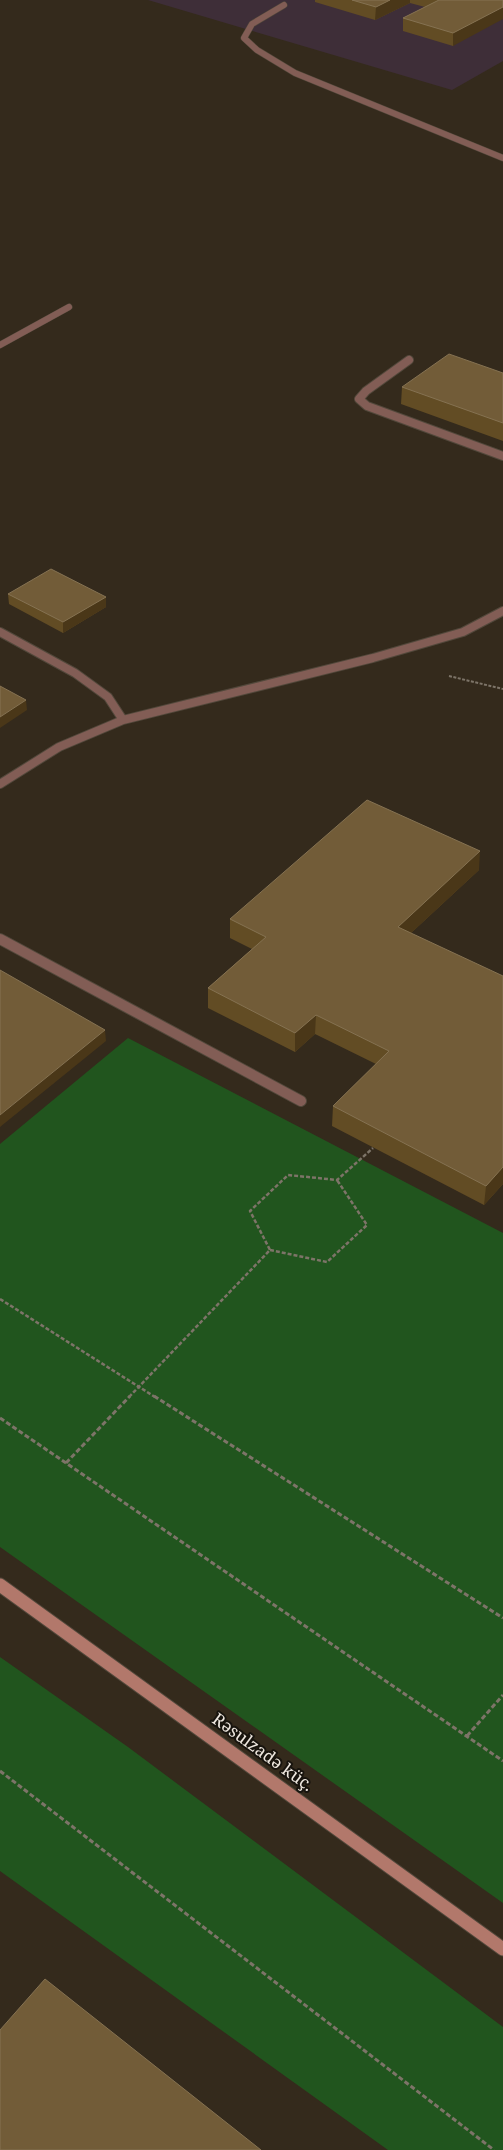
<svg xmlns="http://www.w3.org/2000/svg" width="503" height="2150" font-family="'Noto Serif',serif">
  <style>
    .education { fill: #3e2e38 }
    .green { fill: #21551e }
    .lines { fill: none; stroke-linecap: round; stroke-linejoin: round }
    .service-far2-casing { stroke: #52483b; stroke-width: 7 }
    .service-far1-casing { stroke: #52483b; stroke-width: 10 }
    .service-casing { stroke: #52483b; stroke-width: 12 }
    .secondary-casing { stroke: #52483b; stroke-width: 15 }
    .path-far2 { stroke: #7d7468; stroke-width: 2; stroke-dasharray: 3 1.5; stroke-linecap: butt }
    .path-far1 { stroke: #7d7468; stroke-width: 2.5; stroke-dasharray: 4 2; stroke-linecap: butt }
    .path { stroke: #7d7468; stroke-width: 3; stroke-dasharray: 5 2.5; stroke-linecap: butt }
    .service-far2 { stroke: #825d55; stroke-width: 6 }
    .service-far1 { stroke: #825d55; stroke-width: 8 }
    .service { stroke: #825d55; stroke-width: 10 }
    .secondary { stroke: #b2786b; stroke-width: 13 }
    .wall { fill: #624c24 }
    .shaded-wall { fill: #4a3718 }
    .building { fill: #725c38; stroke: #857252 }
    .labels { text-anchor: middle; stroke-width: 4; stroke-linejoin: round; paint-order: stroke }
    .near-street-label { font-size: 17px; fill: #eee7df; stroke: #18140e }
  </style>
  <rect width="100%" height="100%" fill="#342a1c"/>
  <!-- education -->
  <path class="education" d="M148 0H503V61L452 90Z"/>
  <!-- green -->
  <path class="green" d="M128 1038 503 1233V1903L0 1547V1144Z
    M0 1657 128 1747 503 2027V2150H388L0 1871Z"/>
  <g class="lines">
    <defs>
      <path id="service-far2" d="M284 5 252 24 244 38 257 50 295 73 503 158
        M0 345 69 307"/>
      <path id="service-far1" d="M409 360 366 391 359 399 367 406 503 456
        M0 632 75 673 108 697 123 720
        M0 784 59 747 123 720 373 658 463 632 503 611"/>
      <path id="service" d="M0 939 301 1101"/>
      <path id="secondary" d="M0 1585 503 1949"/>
    </defs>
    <!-- service-far2 casing -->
    <use href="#service-far2" class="service-far2-casing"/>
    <!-- service-far1 casing -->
    <use href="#service-far1" class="service-far1-casing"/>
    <!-- service casing -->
    <use href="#service" class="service-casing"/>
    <!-- secondary casing -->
    <use href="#secondary" class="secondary-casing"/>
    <!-- path-far2 -->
    <path class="path-far2" d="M449 676 503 689"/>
    <!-- path-far1 -->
    <path class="path-far1" d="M270 1250 327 1262 367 1225 337 1180
      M0 1299 155 1397
      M129 1397 270 1250 250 1211 288 1175 337 1180 373 1148"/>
    <!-- path -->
    <path class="path" d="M154 1396 503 1618
      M0 1418 503 1761
      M66 1463 130 1396
      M467 1736 503 1695
      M0 1771 494 2150"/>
    <!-- service-far2 -->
    <use href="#service-far2" class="service-far2"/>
    <!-- service-far1 -->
    <use href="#service-far1" class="service-far1"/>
    <!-- service -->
    <use href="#service" class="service"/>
    <!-- secondary -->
    <use href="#secondary" class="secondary"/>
  </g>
  <!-- wall -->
  <path class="wall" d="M315 0H503L453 46 403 31V18L425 7 410 3 375 20 315 2Z
    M503 373V441L401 404 402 387Z
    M8 594 106 597V607L63 633 9 604Z
    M479 870 411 933 503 1184 484 1205 332 1126 333 1106 376 1064 315 1034 295 1052 208 1008V988L252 949 230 938V919Z"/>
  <!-- shaded-wall -->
  <path class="shaded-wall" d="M390 0H410V3L375 20 376 7Z
    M503 7V19L453 46V33Z
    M106 597V607L63 633V622Z
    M26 700 27 710 0 728V717Z
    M480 851 479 870 397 946 398 927Z
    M316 1015 315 1034 295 1052V1033Z
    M105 1030 106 1041 0 1127V1115Z
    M503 1167V1184L484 1205 486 1186Z"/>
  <!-- building -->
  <path class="building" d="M352 0H390L376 7Z
    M439 0H503V7L453 33 403 18Z
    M449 354 503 373V423L402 387Z
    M51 569 106 597 63 622 8 594Z
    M0 686 26 700 0 717Z
    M367 800 480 851 398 927 503 976V1167L486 1186 333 1106 389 1051 316 1015 295 1033 208 988 266 937 230 919Z
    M0 970 105 1030 0 1115Z
    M45 1979 261 2150H0V2030Z"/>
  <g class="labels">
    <!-- near-street labels -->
    <g class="near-street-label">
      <text transform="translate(263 1752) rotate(36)" y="6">Rəsulzadə küç.</text>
    </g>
  </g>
</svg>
